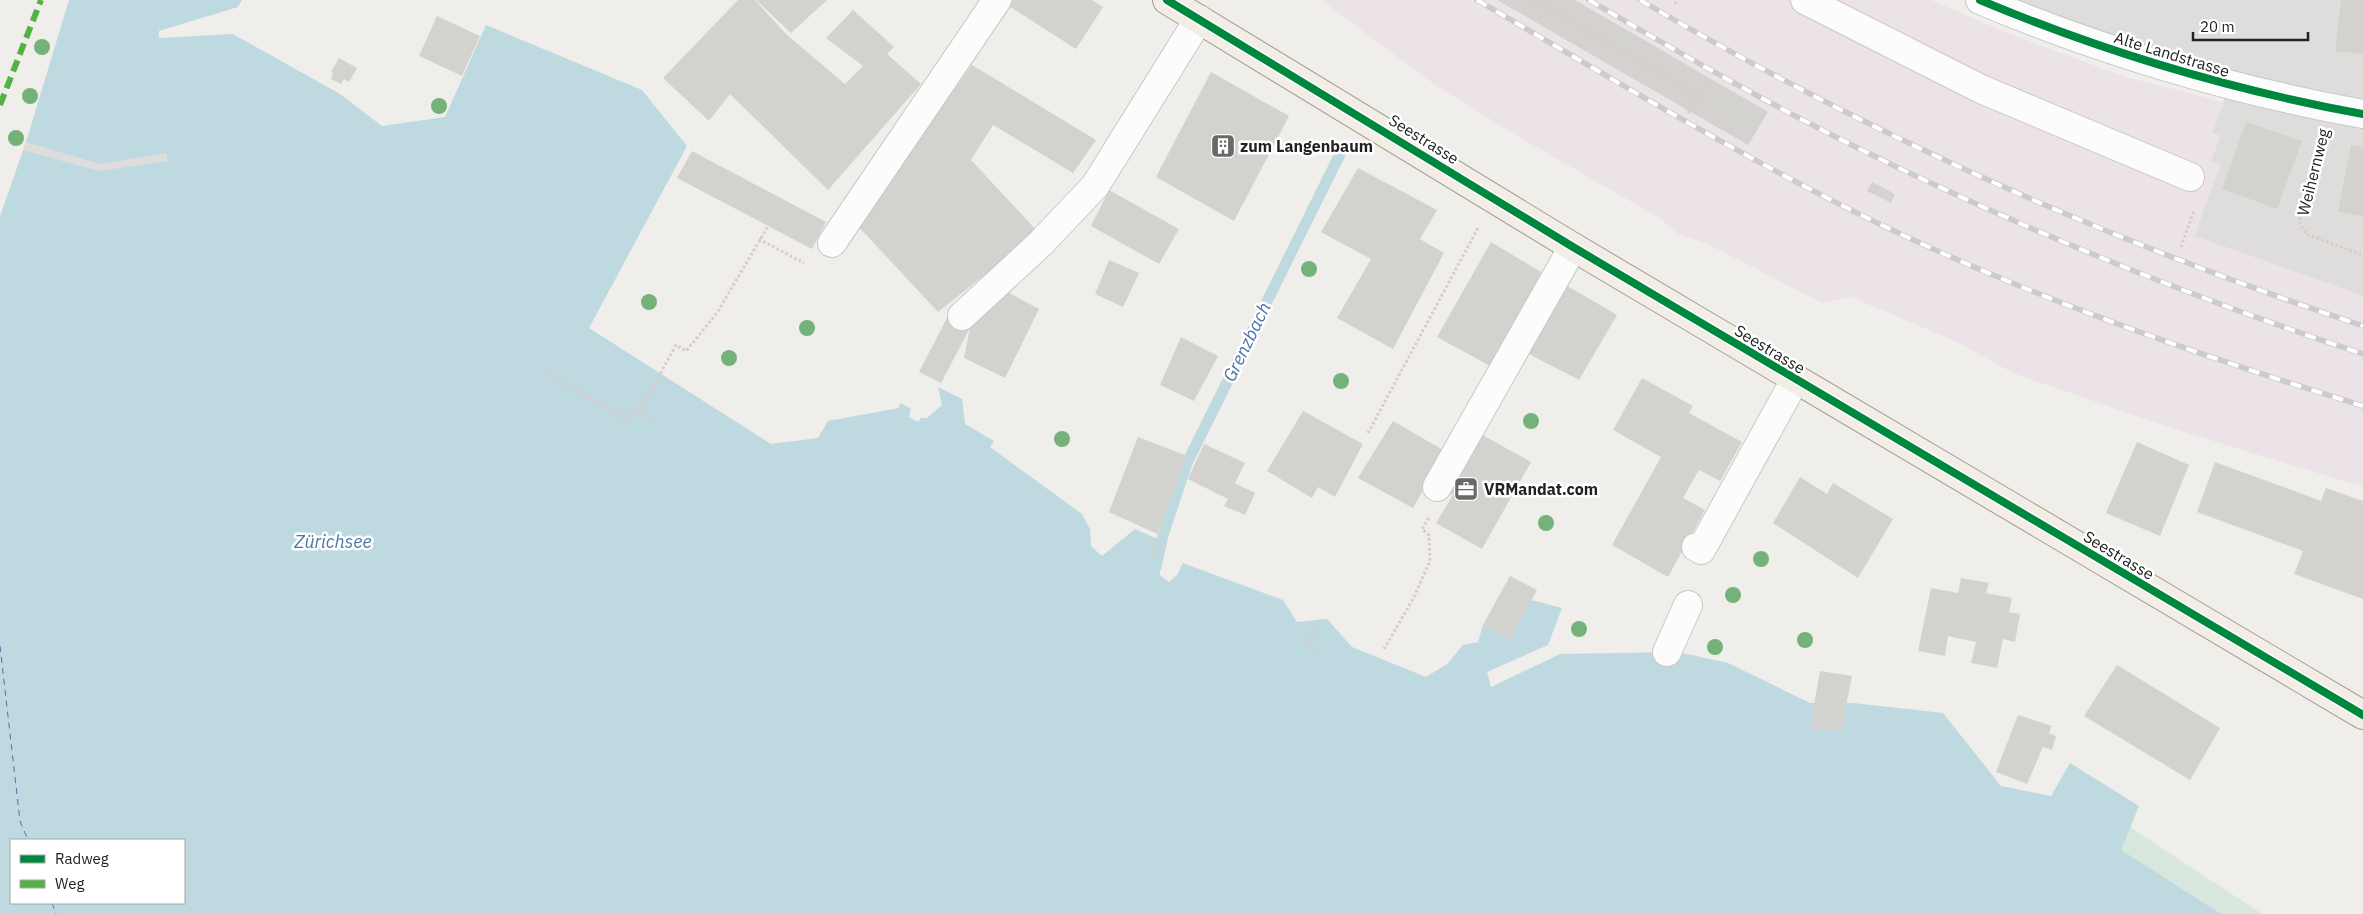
<svg xmlns="http://www.w3.org/2000/svg" width="2363" height="914" font-family="'IBM Plex Sans',sans-serif">
  <style>
    .residential { fill: #dedddb }
    .industrial { fill: #ece3e8 }
    .wetland { fill: #d8e6de }
    .water { fill: #bfd9e1; fill-rule: evenodd }
    .pier { fill: #dedddc }
    .lines { fill: none; stroke-linecap: round; stroke-linejoin: round }
    .stream { stroke: #bfd9e1; stroke-width: 11 }
    .ferry { stroke: #4c76a8; stroke-width: 1; stroke-dasharray: 6 5; stroke-linecap: butt }
    .building { fill: #d4d2cf }
    .minor-casing { stroke: #c8c8c6; stroke-width: 30 }
    .major-casing { stroke: #a59d86; stroke-width: 30 }
    .path { stroke: #d8cbc8; stroke-width: 3; stroke-dasharray: 2.5 2.5; stroke-linecap: butt }
    .minor { stroke: #fdfcfc; stroke-width: 28 }
    .major { stroke: #f2ede7; stroke-width: 28 }
    .rail-casing { stroke: #cbcbcb; stroke-width: 5.5 }
    .rail { stroke: #fff; stroke-width: 4; stroke-dasharray: 11; stroke-linecap: butt }
    .quiet { stroke: #55b145; stroke-width: 6; stroke-dasharray: 12 6; stroke-linecap: butt }
    .cycleway-casing { stroke: #fff; stroke-width: 11 }
    .cycleway { stroke: #00873e; stroke-width: 8 }
    .tree { fill: #74b279 }
    .labels { text-anchor: middle; stroke-width: 5; stroke-linejoin: round; paint-order: stroke }
    .street-label { font-size: 16px; fill: #212121; stroke: #fff }
    .poi-label { font-size: 16px; font-weight: bold; fill: #212121; stroke: #fff; text-anchor: start }
    .water-label { font-size: 18px; font-style: italic; fill: #4c76a8; stroke: #fff }
  </style>
  <rect width="100%" height="100%" fill="#efeeea"/>
  <!-- residential -->
  <path class="residential" d="M1980 0H2363V296L2194 236 2220 165 2211 161 2220 136 2212 133 2229 86Z"/>
  <!-- industrial -->
  <path class="industrial" d="M1321 0H1931L2015 36 2126 77 2224 102 2212 133 2220 136 2211 161 2220 165 2194 236 2363 296V487L2168 427 2013 373 1957 342 1851 297 1822 303 1708 244 1678 234 1661 219 1514 134 1434 84Z"/>
  <!-- wetland -->
  <path class="wetland" d="M2130 827 2262 914H2123L2120 850Z"/>
  <!-- water -->
  <path class="water" d="M69 0H242L238 7 159 31V38L233 34 340 94 382 126 445 117 486 25 642 90 687 146 589 328 771 444 818 438 828 421 899 408 900 403 911 409 909 417 918 422 921 418H927L942 405 938 387 962 399 965 424 994 441 990 447 1082 514 1090 529 1091 546 1102 556 1135 529 1160 540V575L1169 582 1177 575 1183 563 1283 600 1297 622 1327 619 1352 647 1426 677 1447 664 1463 645 1478 642 1483 625 1510 639 1531 600 1562 608 1548 645 1487 672 1491 687 1560 654 1678 652 1728 663 1810 703H1853L1943 713 2001 786 2051 796 2070 763 2139 806 2121 850 2221 914H0V216L26 142ZM11 840H184V903H11Z"/>
  <!-- pier -->
  <path class="pier" d="M26 142 100 164 166 153 168 161 99 171 23 150Z"/>
  <g class="lines">
    <!-- stream -->
    <path class="stream" d="M1156 567 1163 535 1187 463 1340 154"/>
    <!-- ferry -->
    <path class="ferry" d="M0 646 20 821 28 840
      M52 903 56 914"/>
  </g>
  <!-- building -->
  <path class="building" d="M738 0H755L787 35 845 84 863 66 826 38 853 10 894 47 887 54 921 84 828 190 730 94 709 121 663 78Z
    M756 0H827L791 33Z
    M1013 0H1092L1103 7 1076 49 1009 6Z
    M1497 0H1575L1768 112 1748 145Z
    M2341 0H2363V54L2335 51Z
    M437 16 480 36 462 76 419 56Z
    M339 58 357 68 349 82 344 79 341 84 331 79 333 73 331 72Z
    M972 65 1096 140 1073 173 993 125 971 160 1038 232 938 312 857 225Z
    M1211 72 1289 116 1234 221 1156 177Z
    M2246 122 2302 141 2277 209 2222 189Z
    M2351 145 2363 147V216L2338 212Z
    M692 151 826 222 812 249 677 178Z
    M1358 168 1437 210 1420 239 1444 253 1393 349 1337 318 1371 259 1321 232Z
    M1872 182 1895 194 1891 203 1867 191Z
    M1109 190 1179 229 1159 264 1091 226Z
    M1491 242 1546 275 1492 367 1437 337Z
    M1109 260 1139 273 1123 307 1095 294Z
    M1564 284 1617 315 1579 380 1527 353Z
    M1007 292 1039 309 1005 378 964 358 970 328 941 383 919 372 948 316 970 328Z
    M1181 337 1218 356 1194 401 1160 385Z
    M1642 378 1693 406 1689 413 1742 442 1720 481 1699 470 1683 498 1705 510 1668 577 1612 545 1661 457 1613 430Z
    M1303 411 1363 444 1335 497 1318 487 1312 498 1267 471Z
    M1393 421 1445 451 1413 508 1358 478Z
    M1479 433 1531 462 1482 549 1436 523 1453 495 1446 492Z
    M1138 437 1187 456 1157 534 1109 512Z
    M2137 442 2189 465 2160 536 2106 513Z
    M1204 444 1245 463 1235 483 1255 493 1245 515 1224 506 1228 499 1188 479Z
    M2215 462 2321 501 2326 488 2363 501V599L2294 574 2303 551 2197 512Z
    M1800 477 1827 494 1833 483 1893 519 1858 578 1773 523Z
    M1510 576 1537 590 1510 640 1483 625Z
    M1961 578 1989 583 1986 593 2012 598 2009 612 2020 614 2015 642 2003 639 1997 668 1971 663 1976 642 1948 636 1945 656 1918 651 1931 588 1958 593Z
    M2117 665 2220 728 2190 780 2084 716Z
    M1820 671 1852 676 1841 731 1810 728Z
    M2018 715 2052 726 2049 733 2056 736 2052 750 2043 747 2027 784 1996 772Z"/>
  <g class="lines">
    <defs>
      <path id="minor" d="M1805 0 1981 89 2190 177
        M1980 0C2104 52 2231 90 2363 114
        M832 243 997 0
        M962 316 1040 244 1095 186 1199 19
        M1437 487 1573 247
        M1696 547 1701 550 1795 380
        M1667 652 1688 605"/>
      <path id="major" d="M1167 0 1573 247 2363 715"/>
    </defs>
    <!-- minor casing -->
    <use href="#minor" class="minor-casing"/>
    <!-- major casing -->
    <use href="#major" class="major-casing"/>
    <!-- path -->
    <path class="path" d="M1534 0 1698 95
      M1675 4 1677 0
      M1688 113 1708 79
      M2321 140 2299 221 2306 234 2363 255
      M759 239 804 263
      M2181 247 2194 210
      M549 374 627 420 634 408 639 412 676 345 686 351 717 313 768 226
      M639 412 656 422
      M1368 433 1478 228
      M1154 558 1156 538
      M1315 649 1307 643 1319 620
      M1384 649 1413 599 1430 561 1429 535 1422 529 1429 518"/>
    <!-- minor -->
    <use href="#minor" class="minor"/>
    <!-- major -->
    <use href="#major" class="major"/>
    <defs>
      <path id="rail" d="M1477 0C1619 83 1759 168 1907 237 2055 306 2208 358 2363 406
        M1589 0C1701 66 1815 130 1933 184 2072 249 2217 306 2363 354
        M1640 0C1869 135 2111 242 2363 326"/>
    </defs>
    <!-- rail casing -->
    <use href="#rail" class="rail-casing"/>
    <!-- rail -->
    <use href="#rail" class="rail"/>
    <!-- quiet -->
    <path class="quiet" d="M0 105 41 0"/>
    <defs>
      <path id="cycleway" d="M1167 0 1573 247 2363 715
        M1980 0C2104 52 2231 90 2363 114"/>
    </defs>
    <!-- cycleway casing -->
    <use href="#cycleway" class="cycleway-casing"/>
    <!-- cycleway -->
    <use href="#cycleway" class="cycleway"/>
  </g>
  <!-- trees -->
  <g class="tree">
    <circle cx="42" cy="47" r="8"/>
    <circle cx="30" cy="96" r="8"/>
    <circle cx="439" cy="106" r="8"/>
    <circle cx="16" cy="138" r="8"/>
    <circle cx="1309" cy="269" r="8"/>
    <circle cx="649" cy="302" r="8"/>
    <circle cx="807" cy="328" r="8"/>
    <circle cx="729" cy="358" r="8"/>
    <circle cx="1341" cy="381" r="8"/>
    <circle cx="1531" cy="421" r="8"/>
    <circle cx="1062" cy="439" r="8"/>
    <circle cx="1546" cy="523" r="8"/>
    <circle cx="1761" cy="559" r="8"/>
    <circle cx="1733" cy="595" r="8"/>
    <circle cx="1579" cy="629" r="8"/>
    <circle cx="1805" cy="640" r="8"/>
    <circle cx="1715" cy="647" r="8"/>
  </g>
  <!-- icons -->
  <defs>
    <symbol id="building-square" viewBox="-11 -11 22 22"><rect x="-9" y="-9" width="18" height="18" rx="4" fill="#696967" stroke="#fff"/><path d="M-4-6H4V6H1V3H-1V6H-4ZM-2.5-4.3h1.7v1.8h-1.7ZM.8-4.3h1.7v1.8H.8ZM-2.5-1h1.7V.8h-1.7ZM.8-1h1.7V.8H.8Z" fill="#fff"/></symbol>
    <symbol id="office-square" viewBox="-11 -11 22 22"><rect x="-9" y="-9" width="18" height="18" rx="4" fill="#696967" stroke="#fff"/><path d="M-6-3h4V-5.5h4V-3h4V5H-6ZM-1-4.5V-3h2v-1.5ZM-6 0V1H6V0Z" fill="#fff"/></symbol>
  </defs>
  <g fill-rule="evenodd">
    <use href="#building-square" x="1209" y="132" width="28" height="28"/>
    <use href="#office-square" x="1452" y="475" width="28" height="28"/>
  </g>
  <g class="labels">
    <!-- street labels -->
    <g class="street-label">
      <text transform="translate(2172 54) rotate(17)" y="6">Alte Landstrasse</text>
      <text transform="translate(1424 139) rotate(32)" y="6">Seestrasse</text>
      <text transform="translate(2313 172) rotate(-76)" y="6">Weihernweg</text>
      <text transform="translate(1770 349) rotate(31)" y="6">Seestrasse</text>
      <text transform="translate(2119 555) rotate(31)" y="6">Seestrasse</text>
    </g>
    <!-- poi labels -->
    <g class="poi-label">
      <text x="1240" y="152">zum Langenbaum</text>
      <text x="1484" y="495">VRMandat.com</text>
    </g>
    <!-- water labels -->
    <g class="water-label">
      <text transform="translate(1247 342) rotate(-64)" y="6">Grenzbach</text>
      <text x="333" y="548">Zürichsee</text>
    </g>
  </g>
  <!-- legend -->
  <rect x="10" y="839" width="175" height="65" fill="#ffffff" stroke="#a6a6a6"/>
  <rect x="20" y="855" width="25" height="8" fill="#00873e" stroke="#a6a6a6"/>
  <text x="55" y="864" font-size="15" fill="#212121">Radweg</text>
  <rect x="20" y="880" width="25" height="8" fill="#55b145" stroke="#a6a6a6"/>
  <text x="55" y="889" font-size="15" fill="#212121">Weg</text>
  <!-- scale -->
  <path d="M2193 32v8h115v-8" fill="none" stroke="#212121" stroke-width="2.5"/>
  <text x="2200" y="32" font-size="15" fill="#212121" stroke="#ffffff" stroke-width="4" paint-order="stroke">20 m</text>
</svg>
